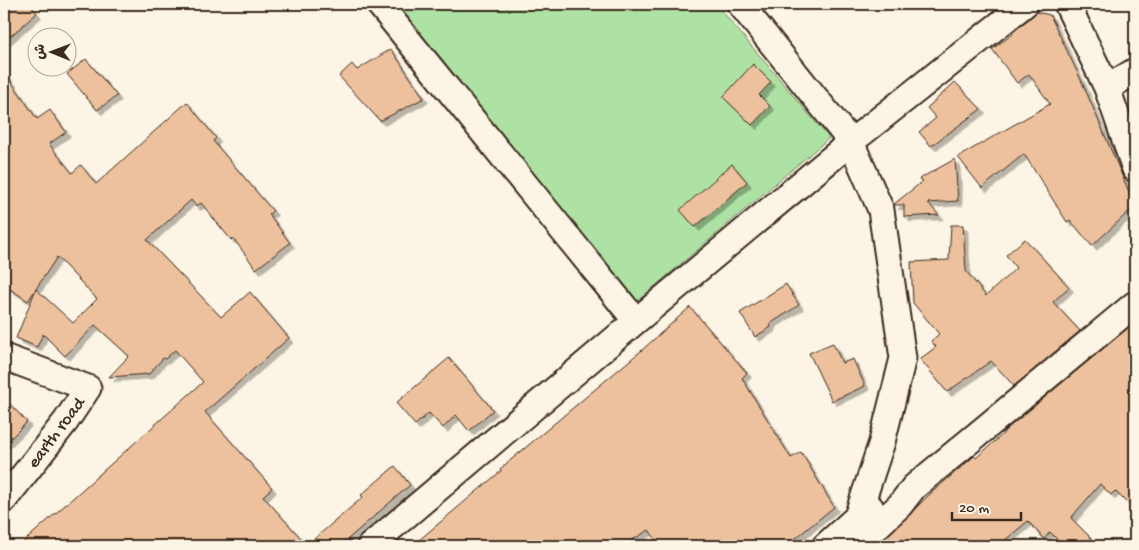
<svg xmlns="http://www.w3.org/2000/svg" width="1139" height="550" font-family="'Gochi Hand','Playpen Sans Arabic',sans-serif">
  <style>
    .green { fill: #aee2a4; stroke: #748661 }
    .building { fill: #edc19d; stroke: #3b2a1e; filter: url(#shadow) }
    .lines { fill: none; stroke-linecap: round; stroke-linejoin: round }
    .minor-casing { stroke: #3b2a1e; stroke-width: 29 }
    .minor { stroke: #fcf5e5; stroke-width: 25 }
    .labels { text-anchor: middle; stroke-width: 4; stroke-linejoin: round; paint-order: stroke }
    .street-label { font-size: 18px; fill: #3b2a1e; stroke: #fcf5e5 }
  </style>
  <defs>
    <filter id="shadow"><feDropShadow dx="4.5" dy="4.5" stdDeviation="0" flood-color="#0004"/></filter>
  </defs>
  <rect width="100%" height="100%" fill="#fcf5e5"/>
  <filter id="ink" filterUnits="userSpaceOnUse"><feTurbulence type="fractalNoise" baseFrequency=".02" numOctaves="2"/><feDisplacementMap in="SourceGraphic" scale="10" xChannelSelector="R" yChannelSelector="G"/><feConvolveMatrix kernelMatrix="1 2 1 2 8 2 1 2 1" color-interpolation-filters="sRGB"/></filter>
  <g filter="url(#ink)">
    <!-- green -->
    <path class="green" d="M390 4H716L829 138 635 303Z"/>
    <!-- building -->
    <path class="building" d="M4 4H29L37 13 4 42Z
      M1037 12 1050 15 1082 82 1135 206 1092 246 1070 220 1067 222 1024 154 982 188 958 157 1050 104 1029 74 1017 83 992 49 1013 34 1012 33Z
      M391 49 424 98 380 121 339 76 352 64 357 70Z
      M86 59 117 96 97 110 67 74Z
      M753 64 771 82 759 95 770 106 752 125 723 97Z
      M4 71 37 119 50 110 66 132 49 144 72 173 81 165 96 184 187 102 216 138 213 141 273 211 269 214 290 243 256 269 233 238 231 240 201 203 196 206 191 200 147 240 221 317 250 292 289 338 205 412 272 488 263 496 307 545 363 497 361 495 395 466 410 485 340 546H19L203 382 175 350 165 359 163 358 149 374 109 377 129 356 95 325 65 356 43 334 37 347 16 338 36 289 73 323 97 299 57 257 28 301 4 285Z
      M955 82 981 109 931 146 919 132 936 118 927 108Z
      M955 159 958 201 928 203 939 215 904 217V205H894V204L923 181 919 179Z
      M732 164 747 182 695 227 680 210Z
      M951 225H963L966 271 986 296 1016 268 1006 255 1025 239 1069 287 1053 302 1080 331 1014 386 991 361 947 392 920 359 936 347 931 341 939 334 913 303 911 262 949 260Z
      M786 284 799 305 770 324 771 327 755 337 740 313Z
      M690 307 747 373 742 378 791 458 801 452 834 507 786 546H660L649 530 622 546H412L501 471 500 469 642 350Z
      M1135 322V511L1115 491 1111 495 1100 484 1071 518 1099 546H1064L1050 532 1044 539 1028 521 998 546H877L930 494 972 458 974 456 976 458 1003 434V433L1008 428Z
      M833 343 842 363 853 359 865 386 832 401 809 353Z
      M449 358 493 410 469 431 456 415 443 428 429 413 415 425 396 403Z
      M4 398 27 422 4 445Z"/>
    <g class="lines">
      <defs>
        <path id="minor" d="M379 4 636 321
          M740 4 851 142 881 210 903 358 882 442 857 517
          M1067 4 1107 88 1135 169
          M1107 88 1135 71
          M4 357 88 388 66 421 4 500
          M370 546 636 321 851 142 1025 4
          M825 546 857 517 871 508
          M856 546 900 505 914 487 1135 304"/>
      </defs>
      <!-- minor casing -->
      <use href="#minor" class="minor-casing"/>
      <!-- minor -->
      <use href="#minor" class="minor"/>
    </g>
  </g>
  <g class="labels">
    <!-- street labels -->
    <g class="street-label">
      <text transform="translate(55 432) rotate(-53)" y="6">earth road</text>
    </g>
  </g>
  <!-- margin -->
  <rect width="1139" height="550" fill="none" stroke="#fcf5e5" stroke-width="20"/>
  <rect x="10" y="10" width="1119" height="530" fill="none" stroke="#3b2a1e" stroke-width="2" filter="url(#ink)"/>
  <!-- north arrow -->
  <g transform="translate(52 52) rotate(271)"><circle r="24" fill="#fcf5e5" stroke="#afa495"/>
  <path d="M0-4L9 19L0 12L-9 19Z" fill="#3b2a1e"/>
  <text y="-8" font-size="14" font-weight="bold" text-anchor="middle" fill="#3b2a1e">ش</text>
  </g>
  <!-- scale -->
  <path d="M952 512v8h69v-8" fill="none" stroke="#3b2a1e" stroke-width="2.5"/>
  <text x="959" y="512" font-size="15" fill="#3b2a1e" stroke="#fcf5e5" stroke-width="4" paint-order="stroke">20 m</text>
</svg>
